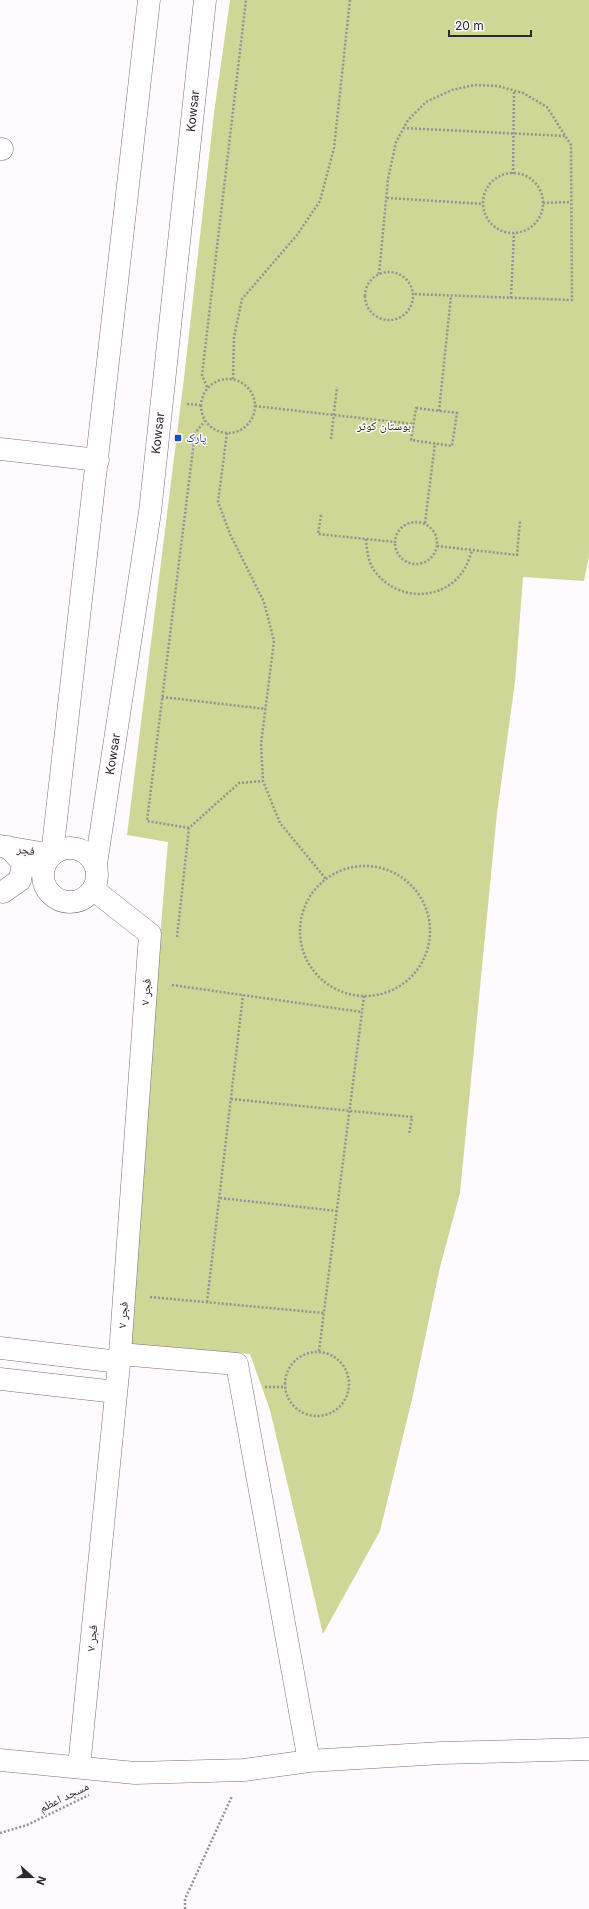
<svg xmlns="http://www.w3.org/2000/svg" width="589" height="1909" font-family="Inter,'Noto Naskh Arabic',sans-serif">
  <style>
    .green { fill: #ced795 }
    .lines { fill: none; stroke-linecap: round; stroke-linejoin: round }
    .street-casing { stroke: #7f6b7d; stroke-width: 23 }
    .secondary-casing { stroke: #7f6b7d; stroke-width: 23 }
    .path { stroke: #979096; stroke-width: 2.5; stroke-dasharray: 2 2; stroke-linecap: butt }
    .street { stroke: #fff; stroke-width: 22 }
    .secondary { stroke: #fff; stroke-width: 22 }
    .transit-dot { fill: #1a4fb4; stroke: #fffafe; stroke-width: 1.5 }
    .labels { text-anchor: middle; stroke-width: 3; stroke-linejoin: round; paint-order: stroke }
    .street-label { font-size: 12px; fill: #30282f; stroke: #fffafe }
    .park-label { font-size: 12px; fill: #2c300b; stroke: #fffafe }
    .transit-label { font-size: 12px; fill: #164399; stroke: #fffafe; text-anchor: start }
  </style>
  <rect width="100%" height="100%" fill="#fffafe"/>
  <!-- green -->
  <path class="green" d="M230 0H589V556L584 581 523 577 515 682 497 813 460 1193 440 1267 413 1395 380 1531 323 1634 270 1410 250 1354 126 1346 168 842 127 835 184 378 214 113Z"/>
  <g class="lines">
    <defs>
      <path id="street" d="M0 149H2
        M0 449 98 460
        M0 1348 119 1362
        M120 1354 237 1364 309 1761
        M0 1379 116 1392
        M0 1760 135 1773 244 1770 309 1761 441 1753 589 1749
        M79 1767 120 1354 150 934 94 890"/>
      <path id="secondary" d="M0 846 52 855 149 0
        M43 875a27 27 0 1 1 54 0a27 27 0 1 1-54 0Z
        M96 864 150 512 205 0
        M3 892 20 880 23 863 8 847"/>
    </defs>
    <!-- street casing -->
    <use href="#street" class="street-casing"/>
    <!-- secondary casing -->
    <use href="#secondary" class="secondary-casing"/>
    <!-- path -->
    <path class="path" d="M403 128 565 136
      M483 203a30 30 0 1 1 60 0a30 30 0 1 1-60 0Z
      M513 174 514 91
      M387 198 483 204
      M543 203 571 202
      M365 296a24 24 0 1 1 48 0a24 24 0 1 1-48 0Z
      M379 274 388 179 396 142 408 120 426 102 452 90 474 85 498 86 523 93 547 107 571 145 572 300 412 294
      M511 298 514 233
      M201 406a27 27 0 1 1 54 0a27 27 0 1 1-54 0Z
      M233 379 234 337 242 299 297 235 320 201 334 148 350 0
      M207 387 202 375 246 0
      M187 404 200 405
      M255 406 413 424
      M416 408 457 413 452 446 411 440Z
      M439 411 451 296
      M227 433 218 502 230 534 264 602 274 641 261 744 263 781 280 823 326 879
      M331 439 337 387
      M321 515 318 534 395 542
      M395 543a21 21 0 1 1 42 0a21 21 0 1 1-42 0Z
      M425 523 435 443
      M366 539C367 551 368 564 377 574 400 602 446 601 465 568 468 563 470 556 472 551
      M437 546 517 555 520 521
      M162 697 266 709
      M189 828 147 821 195 433 205 421
      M300 931a65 65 0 1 1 130 0a65 65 0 1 1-130 0Z
      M177 937 189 828 239 783 263 781
      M172 985 362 1012
      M231 1099 412 1117 409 1135
      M220 1198 337 1211
      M150 1297 324 1313
      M207 1302 243 995
      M319 1351 364 996
      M285 1384a32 32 0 1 1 64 0a32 32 0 1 1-64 0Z
      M265 1387H285
      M0 1833 27 1825 89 1795
      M185 1909V1899L232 1796"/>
    <!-- street -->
    <use href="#street" class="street"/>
    <!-- secondary -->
    <use href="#secondary" class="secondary"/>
  </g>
  <!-- markers -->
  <rect class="transit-dot" x="174" y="434" width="8" height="8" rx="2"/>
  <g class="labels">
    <!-- street labels -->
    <g class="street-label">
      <text transform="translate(193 111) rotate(-84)" y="4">Kowsar</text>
      <text transform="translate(158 433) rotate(-84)" y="4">Kowsar</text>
      <text transform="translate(113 754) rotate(-81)" y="4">Kowsar</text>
      <text transform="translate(26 850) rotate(10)" y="4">فجر</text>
      <text transform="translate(146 992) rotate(-86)" y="4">فجر ۷</text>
      <text transform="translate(123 1315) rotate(-86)" y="4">فجر ۷</text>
      <text transform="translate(92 1638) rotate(-84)" y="4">فجر ۷</text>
      <text transform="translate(64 1797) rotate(-26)" y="4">مسجد اعظم</text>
    </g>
    <!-- park labels -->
    <g class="park-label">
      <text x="384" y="430">بوستان کوثر</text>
    </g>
    <!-- transit labels -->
    <g class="transit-label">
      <text x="186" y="442">پارک</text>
    </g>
  </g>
  <!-- north arrow -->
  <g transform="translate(32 1877) rotate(111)" stroke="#fffafe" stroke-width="3" paint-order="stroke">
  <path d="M0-3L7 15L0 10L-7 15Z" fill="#30282f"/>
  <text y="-6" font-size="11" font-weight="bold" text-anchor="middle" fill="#30282f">N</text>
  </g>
  <!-- scale -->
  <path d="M449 30v6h82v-6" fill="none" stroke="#30282f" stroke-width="2"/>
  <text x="455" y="30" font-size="12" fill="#30282f" stroke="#fffafe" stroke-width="3" paint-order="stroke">20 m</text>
</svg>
